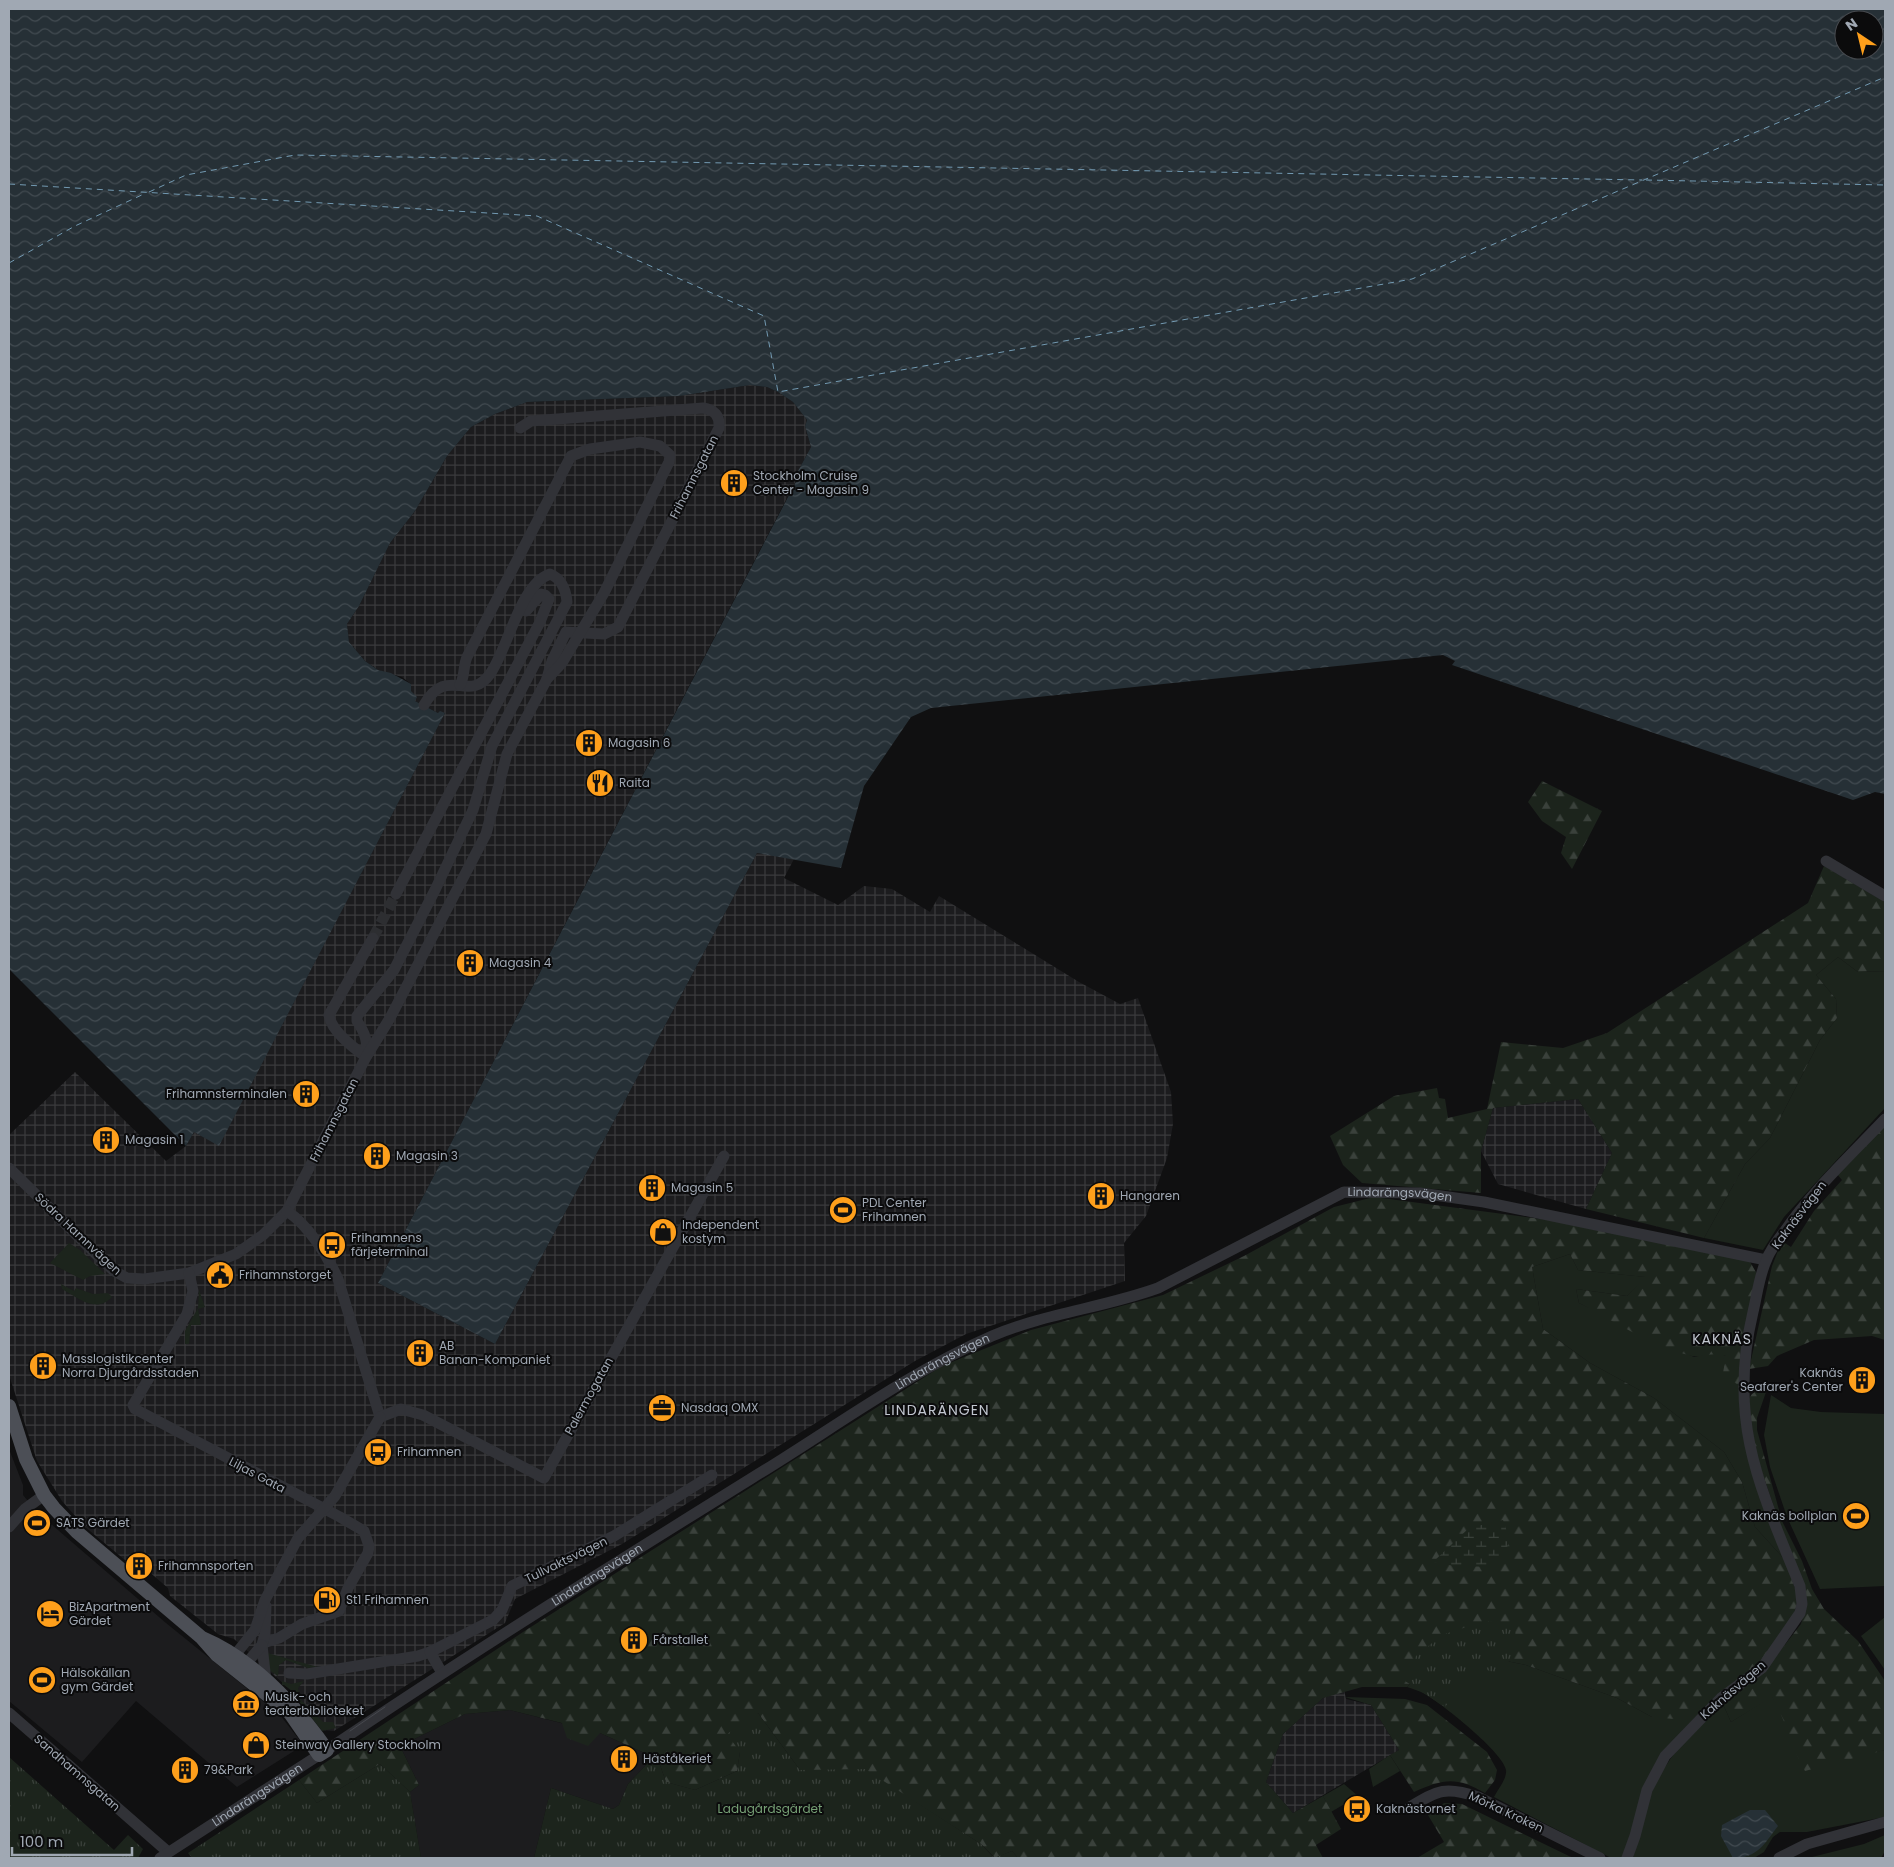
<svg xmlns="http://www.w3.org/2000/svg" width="1894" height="1867" font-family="Poppins,sans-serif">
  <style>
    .built { fill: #1c1c1e }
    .industrial { fill: url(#industrial-grid) }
    .grass { fill: #1c241c }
    .forest { fill: url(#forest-firs) }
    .wetland { fill: url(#wetland-marsh) }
    .park { fill: url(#park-tufts) }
    .water { fill: url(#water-waves); fill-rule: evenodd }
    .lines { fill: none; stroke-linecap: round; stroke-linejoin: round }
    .ferry { stroke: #739ab2; stroke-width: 1; stroke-dasharray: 6 5; stroke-linecap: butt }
    .minor-tunnel { stroke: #2d2e31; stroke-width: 11; stroke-dasharray: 11 5.5; stroke-linecap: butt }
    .minor { stroke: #313237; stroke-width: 11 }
    .major { stroke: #4c4f56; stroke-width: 14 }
    .tram { stroke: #46484e; stroke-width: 1 }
    .labels { text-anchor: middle; stroke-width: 4; stroke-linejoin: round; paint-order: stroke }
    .poi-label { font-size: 12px; fill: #a0a8b3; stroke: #0b0b0c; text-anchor: start }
    .street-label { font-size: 12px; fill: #a0a8b3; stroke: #0b0b0c }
    .park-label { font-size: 12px; fill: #76a075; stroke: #0b0b0c }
    .neighbourhood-label { font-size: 14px; letter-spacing: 1px; fill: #c1c6cf; stroke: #0b0b0c }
  </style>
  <defs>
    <pattern id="industrial-grid" width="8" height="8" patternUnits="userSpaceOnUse" patternTransform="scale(1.25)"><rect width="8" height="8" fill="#1c1c1e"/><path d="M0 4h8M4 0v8" fill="none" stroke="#3a3a3c"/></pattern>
    <pattern id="forest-firs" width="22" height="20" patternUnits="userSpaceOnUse" patternTransform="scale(1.25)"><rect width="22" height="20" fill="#1c241c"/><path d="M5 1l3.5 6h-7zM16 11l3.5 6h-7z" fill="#3a413b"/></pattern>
    <pattern id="wetland-marsh" width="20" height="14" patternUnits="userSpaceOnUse" patternTransform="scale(1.25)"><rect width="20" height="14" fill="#1c241c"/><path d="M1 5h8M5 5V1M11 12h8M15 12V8" fill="none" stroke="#3a413b"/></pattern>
    <pattern id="park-tufts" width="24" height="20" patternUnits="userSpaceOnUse" patternTransform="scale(1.25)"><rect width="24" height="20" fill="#1c241c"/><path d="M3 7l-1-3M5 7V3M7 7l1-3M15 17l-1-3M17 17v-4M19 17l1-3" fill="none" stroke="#3a413b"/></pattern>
    <pattern id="water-waves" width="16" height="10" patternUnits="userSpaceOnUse" patternTransform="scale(1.25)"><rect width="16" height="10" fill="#263036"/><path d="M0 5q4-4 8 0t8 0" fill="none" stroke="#424b51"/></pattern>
  </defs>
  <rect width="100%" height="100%" fill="#101011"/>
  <!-- built -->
  <path class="built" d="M9 1449 23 1485V1495L37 1512 166 1623 280 1715 301 1742 294 1751 237 1787 136 1701 82 1762 9 1701Z
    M510 1710 600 1733 649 1755 647 1764 628 1784 619 1805 613 1809 551 1788 534 1858H421L410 1792 419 1785 400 1746 465 1714Z"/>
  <!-- industrial -->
  <path class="industrial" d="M750 385 767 387 778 392 793 402 807 420 805 426 811 447 798 471 800 473 378 1283 495 1344 757 853 794 859 784 878 838 905 864 886 892 889 930 912 939 896 1079 982 1120 1004 1138 998 1171 1092 1173 1124 1167 1158 1146 1216 1124 1243 1125 1281 966 1334 915 1361 622 1544 515 1599 505 1623 334 1731 323 1730 295 1694 234 1639 218 1634 170 1596 168 1588 147 1570 143 1575 84 1526 62 1501 37 1461 9 1375V1135L75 1072 166 1161 186 1146 194 1132 219 1145 445 713H438L415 701 411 691V684L402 677 378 670 365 661 349 642 347 624 359 606 390 543 415 511 447 456 471 427 495 414 527 402 679 396Z
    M1578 1099 1612 1153 1586 1209 1498 1184 1481 1151 1493 1108Z
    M1344 1690 1346 1699 1371 1705 1399 1750 1293 1813 1266 1782 1283 1734 1323 1698Z"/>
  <!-- grass -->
  <path class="grass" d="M1838 957 1858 972 1885 971V1108L1784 1217 1763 1250 1704 1238 1745 1164 1770 1138 1820 1040 1837 1018 1836 999 1816 975Z
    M69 1243 80 1250 105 1274 90 1276 83 1280 50 1263Z
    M1570 1254 1578 1270 1646 1277 1627 1296 1576 1289 1579 1303 1694 1357 1716 1352 1726 1356 1739 1386 1785 1560 1755 1527 1742 1482 1724 1452 1654 1398 1590 1363 1543 1329 1532 1267Z
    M61 1284 74 1291 76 1288 93 1294 108 1293 112 1297C96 1314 78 1298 62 1289Z
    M199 1290 205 1307 198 1309 201 1325H191L189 1344H185V1331L198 1308Z
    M1771 1395 1791 1408 1821 1412 1885 1414V1586L1820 1589 1787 1517 1770 1467 1764 1435Z
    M1885 1617V1670L1861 1636Z
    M268 1653 271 1654 318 1667 308 1668 286 1660 279 1665 278 1676 269 1670Z
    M1468 1653 1526 1665 1617 1698 1652 1717 1704 1710 1673 1741 1624 1858H1611L1494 1797C1498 1789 1507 1779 1506 1770 1504 1753 1441 1703 1425 1694 1420 1691 1413 1689 1407 1687L1435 1659Z
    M282 1681 291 1684 304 1681 298 1688 301 1700 323 1722H333L336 1728 322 1731 294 1695 295 1693 284 1685H282Z
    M1772 1696 1779 1708 1860 1755 1885 1750V1817L1807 1832H1780L1773 1837 1764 1852 1754 1858H1633C1639 1837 1643 1815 1651 1794 1666 1758 1693 1728 1723 1704L1731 1722Z
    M1390 1755 1400 1771 1373 1787 1369 1769Z
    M1344 1784 1358 1796 1331 1812 1323 1796Z
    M1885 1835V1851L1881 1858H1808L1864 1844Z"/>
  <!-- forest -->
  <path class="forest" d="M1542 781 1602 811 1572 869 1561 853 1566 837 1542 821 1528 802Z
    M1824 866 1885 902V971L1858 972 1838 957 1816 975 1836 999 1837 1018 1820 1040 1770 1138 1745 1164 1704 1238 1586 1209 1612 1153 1578 1099 1493 1108 1481 1151V1193L1362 1183 1343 1165 1330 1136 1394 1096 1437 1088 1439 1098 1445 1099 1448 1118 1487 1109 1501 1042 1563 1048 1607 1033 1808 903Z
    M1885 1126V1340L1872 1336 1814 1340 1777 1356 1768 1366 1749 1369 1772 1266 1782 1241 1791 1247 1814 1211 1842 1180 1837 1174Z
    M1374 1197 1563 1222 1749 1260 1757 1274 1739 1386 1723 1373 1726 1356C1712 1351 1703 1358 1692 1356 1652 1346 1615 1322 1579 1303L1576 1289 1627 1296 1645 1277 1578 1270 1570 1254 1532 1267 1543 1329 1590 1363 1654 1398 1724 1452 1742 1482 1755 1527 1785 1560 1799 1599 1791 1622 1759 1667 1704 1710 1674 1719 1652 1717 1617 1698 1526 1665 1468 1653 1435 1659 1407 1687H1362L1323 1698 1283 1734 1266 1782 1293 1813 1323 1796 1341 1829 1316 1845 1323 1858H1018L1012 1851 995 1858 981 1844 865 1770H800L758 1713 740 1752 737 1771 695 1790 666 1782 660 1765 649 1755 600 1733 588 1746 567 1738 562 1723 510 1710 465 1714 400 1746 419 1785 410 1792 380 1764 317 1803 299 1780 523 1632 942 1366 1031 1330 1163 1295 1244 1256 1334 1207Z
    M1763 1387 1766 1392 1757 1418V1430L1782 1521 1802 1561 1812 1589 1824 1609 1858 1641 1885 1681V1750L1805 1771C1791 1747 1786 1720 1772 1697L1731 1722 1723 1704 1764 1672 1801 1624 1807 1602 1755 1452 1748 1400 1752 1394Z
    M1345 1697 1405 1699 1427 1705 1487 1752 1497 1770 1495 1780 1485 1793C1456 1776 1443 1779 1414 1792L1390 1755 1399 1750 1371 1705Z
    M1444 1803 1462 1804 1573 1858H1417L1444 1842 1428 1815Z"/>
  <!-- wetland -->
  <path class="wetland" d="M1503 1520 1510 1541 1497 1567 1455 1566 1433 1562 1469 1528Z"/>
  <!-- park -->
  <path class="park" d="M1485 1621 1515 1625 1516 1650 1500 1675 1477 1666 1445 1707 1405 1681 1416 1656 1442 1635Z
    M758 1713 800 1770 865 1769 981 1844 994 1858 1012 1851 1018 1858H534L551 1788 613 1809 619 1805 628 1784 647 1764 649 1755 660 1765 666 1782 695 1790 737 1771 740 1752 727 1734Z
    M9 1757 114 1850 128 1835 143 1849 138 1858H9Z
    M380 1764 410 1792 421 1858H192L188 1853 299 1780 317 1803Z"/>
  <!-- water -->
  <path class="water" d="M9 9H1885V794L1875 792 1853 800 1452 665 1455 661 1443 655 931 708 911 717 864 786 841 868 757 853 495 1344 378 1283 800 474 798 471 811 447 805 426 807 420 793 402 778 392 767 387 750 385 679 396 527 402 495 414 471 427 447 456 415 511 390 543 359 606 347 624 349 642 365 661 378 670 391 673 411 684V691L417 697 415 701 438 713 440 711 445 713 219 1146 194 1132 186 1146 9 969ZM1844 20H1874V50H1844Z
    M1750 1810H1765L1778 1826C1764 1844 1758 1858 1733 1858L1721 1836 1722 1825Z"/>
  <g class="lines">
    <!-- ferry -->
    <path class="ferry" d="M1646 180 1885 185
      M9 184 537 216 764 316 778 392 1412 279 1885 77
      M149 192 186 175 295 155 1642 180
      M9 263 75 226 146 193"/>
    <!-- minor-tunnel -->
    <path class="minor-tunnel" d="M373 938 396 894"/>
    <!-- minor -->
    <g class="minor">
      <path d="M520 428 531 421 703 408C715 410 720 416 719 428L618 627 604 634 566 632 552 661 547 678"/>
      <path d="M1826 861 1885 896"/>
      <path d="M396 894 540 622 549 599 545 595 541 594 526 611"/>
      <path d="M366 1055C368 1041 365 1033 357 1021V1016L394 970 435 890 473 810 492 746 567 602C566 590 562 579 550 574 520 584 508 649 490 674 469 704 447 664 424 705"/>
      <path d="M366 1057C354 1048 331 1031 329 1015L373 938"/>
      <path d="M9 1168 101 1259 114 1271 127 1278 144 1279 189 1273 236 1254 263 1235 287 1211 366 1057 390 1018 486 834 507 754 547 679 562 663 604 593 669 462 670 455 660 446 640 442 590 449 571 456 467 657C463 666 465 677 460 685"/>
      <path d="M287 1211C309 1226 327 1255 338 1279L380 1417"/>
      <path d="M189 1273 193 1291 187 1314 133 1405 135 1409 340 1517 364 1531 369 1546 368 1553 348 1588 339 1611 302 1624 279 1638 263 1643"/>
      <path d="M380 1417 401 1409 423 1415 544 1478 724 1156"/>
      <path d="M9 1527 25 1509 44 1495"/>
      <path d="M266 1606 265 1634 262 1645 266 1681"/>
      <path d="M235 1655 255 1630 265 1600 298 1538 335 1496 380 1417"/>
      <path d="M246 1664 262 1645"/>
      <path d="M289 1673 307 1674 418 1656 430 1652"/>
      <path d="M442 1673 430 1652 493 1620 502 1610 512 1586 614 1536 712 1475"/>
      <path d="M9 1713 168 1852"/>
      <path id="s1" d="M327 1750C466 1656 609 1567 752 1478 831 1430 907 1373 992 1336 1046 1313 1103 1308 1158 1288L1344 1192 1420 1193 1484 1202 1766 1260"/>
      <path d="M1410 1807C1438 1790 1446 1786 1478 1797L1600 1858"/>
      <path id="s2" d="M160 1858 319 1755"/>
      <path d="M1627 1858 1635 1836 1647 1790 1665 1756 1721 1698 1762 1668 1800 1613 1802 1604 1800 1586C1760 1488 1727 1421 1753 1312 1757 1295 1759 1277 1766 1261 1770 1250 1777 1241 1784 1232 1813 1190 1850 1156 1885 1119"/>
      <path d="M1779 1858 1807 1844 1885 1822"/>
    </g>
    <!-- major -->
    <path class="major" d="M9 1406 26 1459 44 1495 54 1508 77 1532 202 1638 217 1655 290 1713 319 1755 327 1750C295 1705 254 1660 202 1638"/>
    <!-- tram -->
    <path class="tram" d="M350 1731 385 1707"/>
  </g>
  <!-- icons -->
  <defs>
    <symbol id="building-disc" viewBox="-11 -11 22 22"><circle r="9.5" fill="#fe9f1b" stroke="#0b0b0c"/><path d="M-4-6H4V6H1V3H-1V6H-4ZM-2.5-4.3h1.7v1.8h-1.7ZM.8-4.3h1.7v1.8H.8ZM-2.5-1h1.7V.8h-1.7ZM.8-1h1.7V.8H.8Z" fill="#111"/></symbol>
    <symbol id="restaurant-disc" viewBox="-11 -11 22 22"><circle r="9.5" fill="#fe9f1b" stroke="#0b0b0c"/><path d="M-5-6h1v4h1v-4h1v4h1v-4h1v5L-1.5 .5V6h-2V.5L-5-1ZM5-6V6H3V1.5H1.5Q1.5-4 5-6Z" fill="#111"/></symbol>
    <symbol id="stadium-disc" viewBox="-11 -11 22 22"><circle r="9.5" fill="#fe9f1b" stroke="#0b0b0c"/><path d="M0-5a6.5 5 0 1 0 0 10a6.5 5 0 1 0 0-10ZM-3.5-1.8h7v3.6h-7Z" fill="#111"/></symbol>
    <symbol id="shop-disc" viewBox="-11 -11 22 22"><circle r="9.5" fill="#fe9f1b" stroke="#0b0b0c"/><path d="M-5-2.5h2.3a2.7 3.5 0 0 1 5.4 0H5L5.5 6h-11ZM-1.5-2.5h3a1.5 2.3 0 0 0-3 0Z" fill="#111"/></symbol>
    <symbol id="bus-disc" viewBox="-11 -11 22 22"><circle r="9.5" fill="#fe9f1b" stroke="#0b0b0c"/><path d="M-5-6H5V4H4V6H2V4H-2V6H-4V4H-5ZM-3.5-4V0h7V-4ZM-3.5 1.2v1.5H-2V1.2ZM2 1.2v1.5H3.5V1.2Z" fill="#111"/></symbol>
    <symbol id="civic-disc" viewBox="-11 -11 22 22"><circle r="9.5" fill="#fe9f1b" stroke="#0b0b0c"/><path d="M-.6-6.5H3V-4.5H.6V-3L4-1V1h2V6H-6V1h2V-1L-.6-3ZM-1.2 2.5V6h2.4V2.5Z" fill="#111"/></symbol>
    <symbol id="office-disc" viewBox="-11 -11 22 22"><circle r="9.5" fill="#fe9f1b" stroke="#0b0b0c"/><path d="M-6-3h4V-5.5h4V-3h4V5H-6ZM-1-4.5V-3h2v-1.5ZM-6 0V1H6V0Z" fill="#111"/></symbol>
    <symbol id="fuel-disc" viewBox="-11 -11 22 22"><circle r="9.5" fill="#fe9f1b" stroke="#0b0b0c"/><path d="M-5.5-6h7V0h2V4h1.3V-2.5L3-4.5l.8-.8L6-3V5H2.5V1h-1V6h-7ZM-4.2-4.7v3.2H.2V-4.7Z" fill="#111"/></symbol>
    <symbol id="hotel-disc" viewBox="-11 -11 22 22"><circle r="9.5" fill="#fe9f1b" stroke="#0b0b0c"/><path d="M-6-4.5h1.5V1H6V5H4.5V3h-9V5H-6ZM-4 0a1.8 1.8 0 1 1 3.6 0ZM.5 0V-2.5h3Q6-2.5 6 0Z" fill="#111"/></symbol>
    <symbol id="museum-disc" viewBox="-11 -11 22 22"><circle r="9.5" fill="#fe9f1b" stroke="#0b0b0c"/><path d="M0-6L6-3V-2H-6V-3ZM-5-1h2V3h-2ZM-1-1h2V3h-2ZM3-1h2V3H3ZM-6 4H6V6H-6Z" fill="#111"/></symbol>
  </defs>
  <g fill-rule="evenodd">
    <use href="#building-disc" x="718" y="467" width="32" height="32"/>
    <use href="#building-disc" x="573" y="727" width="32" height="32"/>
    <use href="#restaurant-disc" x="584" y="767" width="32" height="32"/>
    <use href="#building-disc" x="454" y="947" width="32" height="32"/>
    <use href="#building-disc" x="290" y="1078" width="32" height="32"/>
    <use href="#building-disc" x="90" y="1124" width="32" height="32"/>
    <use href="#building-disc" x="361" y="1140" width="32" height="32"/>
    <use href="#building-disc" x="636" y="1172" width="32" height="32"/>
    <use href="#building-disc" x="1085" y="1180" width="32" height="32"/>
    <use href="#stadium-disc" x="827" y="1194" width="32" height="32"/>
    <use href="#shop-disc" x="647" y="1216" width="32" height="32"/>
    <use href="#bus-disc" x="316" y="1229" width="32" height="32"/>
    <use href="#civic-disc" x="204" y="1259" width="32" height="32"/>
    <use href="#building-disc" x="404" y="1337" width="32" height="32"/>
    <use href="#building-disc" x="27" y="1350" width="32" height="32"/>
    <use href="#building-disc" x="1846" y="1364" width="32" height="32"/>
    <use href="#office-disc" x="646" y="1392" width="32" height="32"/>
    <use href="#bus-disc" x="362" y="1436" width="32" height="32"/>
    <use href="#stadium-disc" x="1840" y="1500" width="32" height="32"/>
    <use href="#stadium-disc" x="21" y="1507" width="32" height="32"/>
    <use href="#building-disc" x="123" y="1550" width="32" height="32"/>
    <use href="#fuel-disc" x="311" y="1584" width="32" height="32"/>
    <use href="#hotel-disc" x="34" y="1598" width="32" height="32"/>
    <use href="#building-disc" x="618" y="1624" width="32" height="32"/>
    <use href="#stadium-disc" x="26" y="1664" width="32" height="32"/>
    <use href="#museum-disc" x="230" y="1688" width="32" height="32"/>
    <use href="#shop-disc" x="240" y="1729" width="32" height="32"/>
    <use href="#building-disc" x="608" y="1743" width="32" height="32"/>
    <use href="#building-disc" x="169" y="1754" width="32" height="32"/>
    <use href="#bus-disc" x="1341" y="1793" width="32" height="32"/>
  </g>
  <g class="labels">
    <!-- poi labels -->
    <g class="poi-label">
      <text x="753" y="480">Stockholm Cruise<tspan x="753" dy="14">Center - Magasin 9</tspan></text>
      <text x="608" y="747">Magasin 6</text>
      <text x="619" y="787">Raita</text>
      <text x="489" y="967">Magasin 4</text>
      <text x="287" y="1098" text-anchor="end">Frihamnsterminalen</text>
      <text x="125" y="1144">Magasin 1</text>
      <text x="396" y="1160">Magasin 3</text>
      <text x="671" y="1192">Magasin 5</text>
      <text x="1120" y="1200">Hangaren</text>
      <text x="862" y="1207">PDL Center<tspan x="862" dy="14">Frihamnen</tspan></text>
      <text x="682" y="1229">Independent<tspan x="682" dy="14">kostym</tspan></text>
      <text x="351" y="1242">Frihamnens<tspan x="351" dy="14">färjeterminal</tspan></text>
      <text x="239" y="1279">Frihamnstorget</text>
      <text x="439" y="1350">AB<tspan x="439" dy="14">Banan-Kompaniet</tspan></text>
      <text x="62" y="1363">Masslogistikcenter<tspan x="62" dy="14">Norra Djurgårdsstaden</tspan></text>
      <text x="1843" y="1377" text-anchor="end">Kaknäs<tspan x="1843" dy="14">Seafarer's Center</tspan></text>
      <text x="681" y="1412">Nasdaq OMX</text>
      <text x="397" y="1456">Frihamnen</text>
      <text x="1837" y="1520" text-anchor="end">Kaknäs bollplan</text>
      <text x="56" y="1527">SATS Gärdet</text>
      <text x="158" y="1570">Frihamnsporten</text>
      <text x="346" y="1604">St1 Frihamnen</text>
      <text x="69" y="1611">BizApartment<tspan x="69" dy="14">Gärdet</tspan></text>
      <text x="653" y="1644">Fårstallet</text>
      <text x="61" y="1677">Hälsokällan<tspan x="61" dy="14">gym Gärdet</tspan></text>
      <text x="265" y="1701">Musik- och<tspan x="265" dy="14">teaterbiblioteket</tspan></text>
      <text x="275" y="1749">Steinway Gallery Stockholm</text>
      <text x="643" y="1763">Häståkeriet</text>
      <text x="204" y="1774">79&amp;Park</text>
      <text x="1376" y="1813">Kaknästornet</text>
    </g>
    <!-- street labels -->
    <g class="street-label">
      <text transform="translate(694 477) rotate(-63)" y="4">Frihamnsgatan</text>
      <text transform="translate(334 1120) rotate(-63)" y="4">Frihamnsgatan</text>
      <text dy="4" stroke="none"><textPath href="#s1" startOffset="1222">Lindarängsvägen</textPath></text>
      <text transform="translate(1799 1215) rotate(-53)" y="4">Kaknäsvägen</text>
      <text transform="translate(78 1234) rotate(43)" y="4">Södra Hamnvägen</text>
      <text dy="4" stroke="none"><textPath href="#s1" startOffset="728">Lindarängsvägen</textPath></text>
      <text transform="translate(589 1396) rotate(-61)" y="4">Palermogatan</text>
      <text transform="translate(257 1475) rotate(28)" y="4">Liljas Gata</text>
      <text transform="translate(566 1560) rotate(-26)" y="4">Tullvaktsvägen</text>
      <text dy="4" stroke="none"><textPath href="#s1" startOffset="322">Lindarängsvägen</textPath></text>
      <text transform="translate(1733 1690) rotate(-41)" y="4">Kaknäsvägen</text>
      <text transform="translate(77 1773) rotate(41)" y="4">Sandhamnsgatan</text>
      <text dy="4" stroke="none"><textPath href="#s2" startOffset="116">Lindarängsvägen</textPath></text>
      <text transform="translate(1506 1812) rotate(25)" y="4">Mörka Kroken</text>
    </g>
    <!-- park labels -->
    <g class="park-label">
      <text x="770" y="1813">Ladugårdsgärdet</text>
    </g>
    <!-- neighbourhood labels -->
    <g class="neighbourhood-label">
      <text x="1722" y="1344">KAKNÄS</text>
      <text x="937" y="1415">LINDARÄNGEN</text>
    </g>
  </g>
  <!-- border -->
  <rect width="1894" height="1867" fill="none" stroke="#a0a8b3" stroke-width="20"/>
  <!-- north arrow -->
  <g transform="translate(1859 35) rotate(325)"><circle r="24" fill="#0b0b0c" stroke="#474a4f"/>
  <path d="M0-4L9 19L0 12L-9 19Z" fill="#fe9f1b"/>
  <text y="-8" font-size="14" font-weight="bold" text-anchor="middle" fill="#a0a8b3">N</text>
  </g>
  <!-- scale -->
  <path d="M12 1847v8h120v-8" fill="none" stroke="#a0a8b3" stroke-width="2.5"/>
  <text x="20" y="1847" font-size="15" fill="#a0a8b3" stroke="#0b0b0c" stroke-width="4" paint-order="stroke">100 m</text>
</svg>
